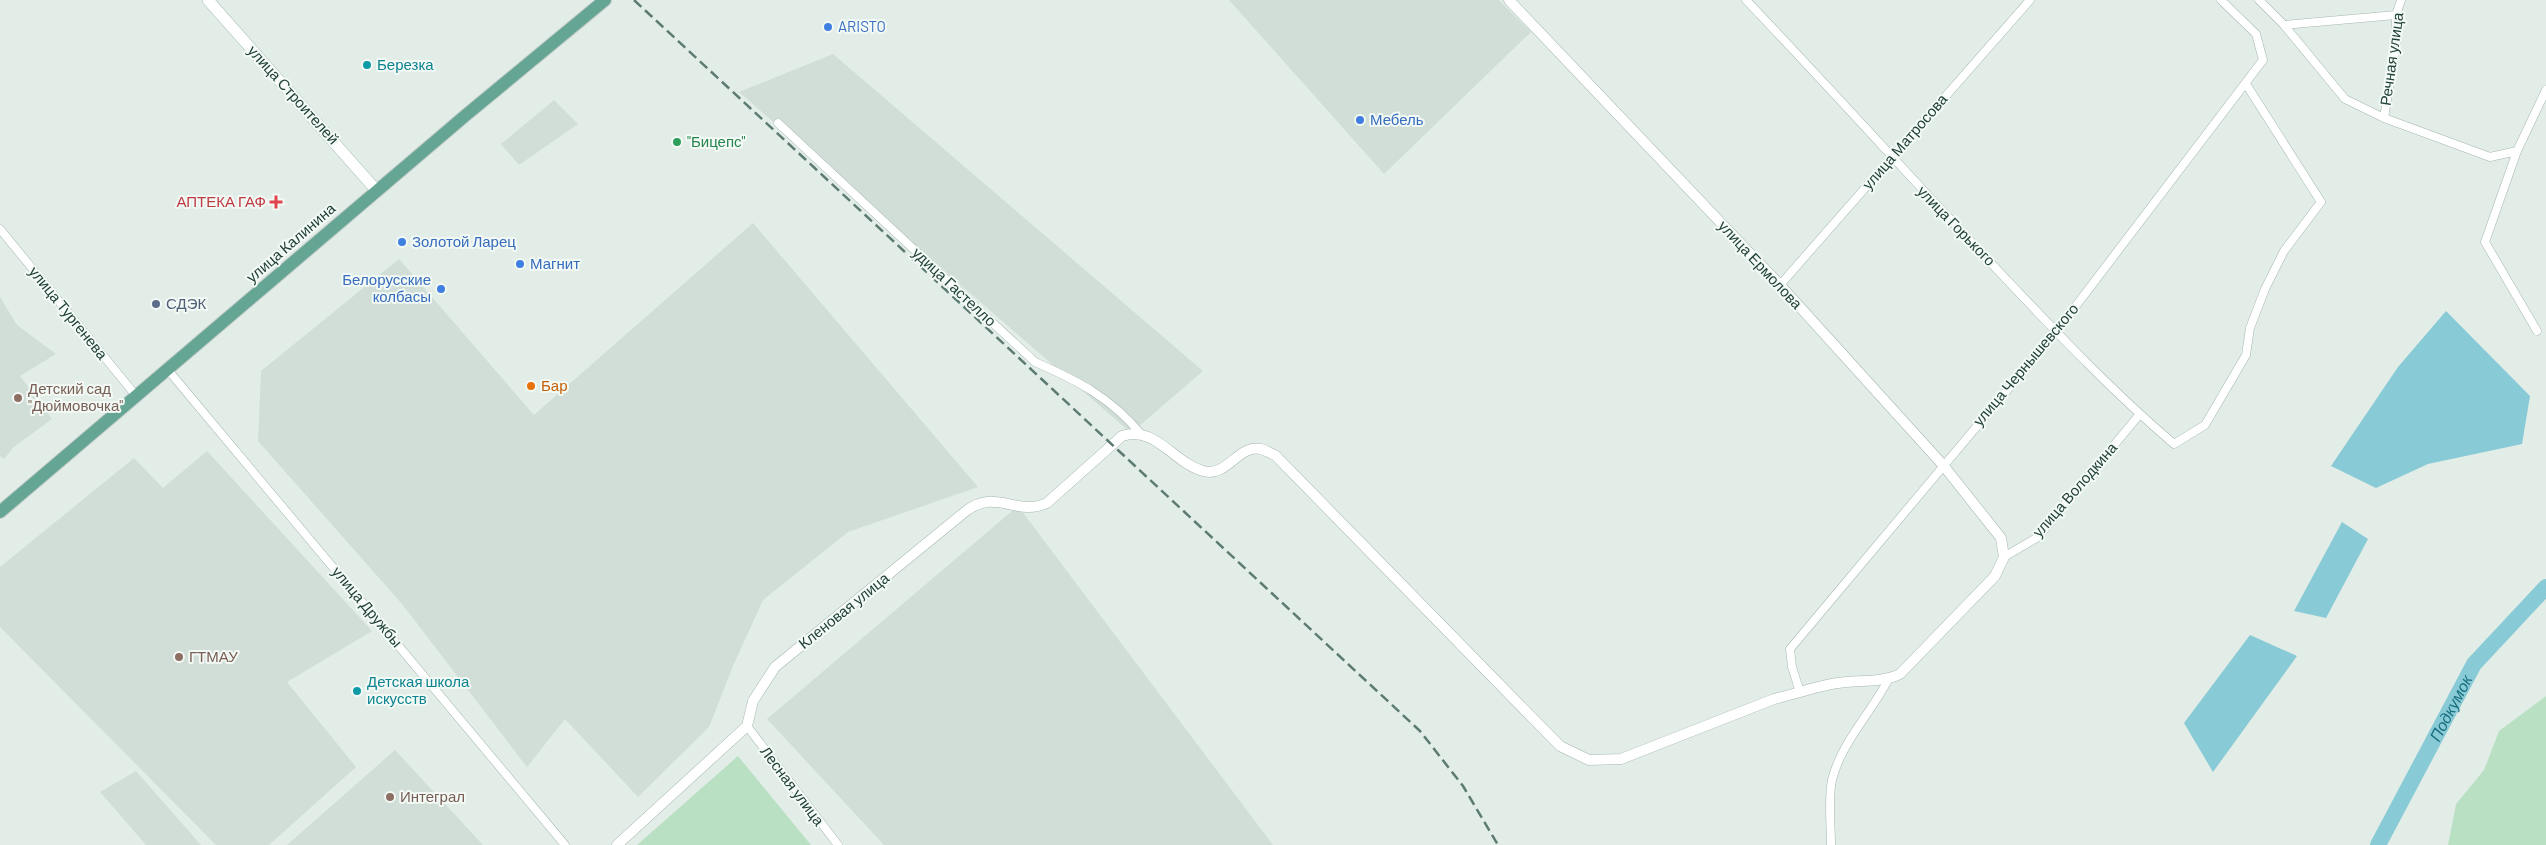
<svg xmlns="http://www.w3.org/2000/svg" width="2546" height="845" font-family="Barlow,sans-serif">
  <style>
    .built { fill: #d1ddd7 }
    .green { fill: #bae0c4 }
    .water { fill: #88cad5 }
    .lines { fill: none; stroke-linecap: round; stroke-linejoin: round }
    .river { stroke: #88cad5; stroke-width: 16 }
    .minor-casing { stroke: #a5b6af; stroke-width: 9 }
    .tertiary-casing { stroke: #a5b6af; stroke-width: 11 }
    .secondary-casing { stroke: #a0bab1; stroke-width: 12 }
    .primary-casing { stroke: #c1cac7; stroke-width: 14 }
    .minor { stroke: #fff; stroke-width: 8 }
    .tertiary { stroke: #fff; stroke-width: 10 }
    .secondary { stroke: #fff; stroke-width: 11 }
    .primary { stroke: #65a594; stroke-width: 12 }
    .rail { stroke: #5c7b72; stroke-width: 2.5; stroke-dasharray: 10 5; stroke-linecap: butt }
    .shop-dot { fill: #3f7fe0; stroke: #f3faf6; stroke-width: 2 }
    .culture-dot { fill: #0f9aa8; stroke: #f3faf6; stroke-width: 2 }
    .leisure-dot { fill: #2e9e5b; stroke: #f3faf6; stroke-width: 2 }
    .health-dot { fill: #e0444e; stroke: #f3faf6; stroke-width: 2 }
    .service-dot { fill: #5c6f8a; stroke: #f3faf6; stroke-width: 2 }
    .food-dot { fill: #e8710a; stroke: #f3faf6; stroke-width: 2 }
    .education-dot { fill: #8d6e63; stroke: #f3faf6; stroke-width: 2 }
    .labels { text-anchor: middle; stroke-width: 4; stroke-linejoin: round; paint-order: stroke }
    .shop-label { font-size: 15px; fill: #366cbe; stroke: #f3faf6; text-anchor: start }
    .street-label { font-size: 15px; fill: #214037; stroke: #f3faf6 }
    .culture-label { font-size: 15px; fill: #0d838f; stroke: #f3faf6; text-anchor: start }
    .leisure-label { font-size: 15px; fill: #27864d; stroke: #f3faf6; text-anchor: start }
    .health-label { font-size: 15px; fill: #be3a42; stroke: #f3faf6; text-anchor: end }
    .service-label { font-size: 15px; fill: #4e5e75; stroke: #f3faf6; text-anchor: start }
    .food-label { font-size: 15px; fill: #c56008; stroke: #f3faf6; text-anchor: start }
    .education-label { font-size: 15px; fill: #785e54; stroke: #f3faf6; text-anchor: start }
    .water-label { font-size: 16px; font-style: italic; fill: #186f7f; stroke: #f3faf6 }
  </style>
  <rect width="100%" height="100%" fill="#e3ede8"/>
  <!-- built -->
  <path class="built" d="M1229 0H1499L1531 32 1384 174Z
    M833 54 1203 371 1131 433 739 92Z
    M554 100 578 124 519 165 501 144Z
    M753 223 978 487 848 532 763 600 733 666 709 727 638 797 565 719 527 767 402 604 258 441 261 371 399 259 534 415Z
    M0 297 17 325 56 354 20 376 52 419 14 447 4 459 0 456Z
    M207 451 372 631 287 682 356 767 269 845H216L0 627V567L134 458 163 488Z
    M1018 506 1273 845H884L767 719Z
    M395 750 483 845H287Z
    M136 771 201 845H146L100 792Z"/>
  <!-- green -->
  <path class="green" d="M2546 696V845H2448L2456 804 2484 770 2499 731Z
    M738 756 811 845H637Z"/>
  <!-- water -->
  <path class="water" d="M2446 311 2530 396 2522 444 2428 464 2376 488 2331 466 2398 367Z
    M2342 522 2368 539 2326 618 2294 611Z
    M2250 635 2297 656 2213 772 2184 723Z"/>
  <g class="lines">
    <!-- river -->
    <path class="river" id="s1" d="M2378 845 2474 664 2546 587"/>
    <defs>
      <path id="minor" d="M1746 0C1834 92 1919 187 2006 279 2060 336 2114 393 2174 444L2205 425 2246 355 2250 328 2265 289 2284 251 2321 202 2246 84
        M2259 0 2284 25 2345 99 2384 118 2490 157 2517 151
        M2284 25 2396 15
        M2384 118 2396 44V15L2401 0
        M778 123 1035 362C1078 381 1110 397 1141 434
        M0 229 137 397
        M1780 285 2030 0
        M2537 331 2485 242 2517 151 2546 90
        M168 370 565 845
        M2004 557 2038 537 2139 415
        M1800 692 1792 667 1790 649 2056 332 2263 60 2256 34 2221 0
        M747 726 838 845
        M1831 845C1831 825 1828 799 1832 780 1841 743 1871 713 1888 680"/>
      <path id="tertiary" d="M617 845 747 726 753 701 775 667 966 511C997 488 1016 517 1047 503L1122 436C1155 425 1174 463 1203 471 1227 478 1238 444 1261 449 1266 450 1271 454 1275 455L1560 746 1589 760 1621 759 1774 699C1795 694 1817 686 1838 683 1859 680 1881 683 1900 674L1995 576 2004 557 2001 538 1943 465 1780 285 1509 0"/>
      <path id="secondary" d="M208 0 377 191"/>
      <path id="primary" d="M0 512 466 115 605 0"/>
    </defs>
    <!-- minor casing -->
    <use href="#minor" class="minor-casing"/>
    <!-- tertiary casing -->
    <use href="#tertiary" class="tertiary-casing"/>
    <!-- secondary casing -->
    <use href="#secondary" class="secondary-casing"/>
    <!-- primary casing -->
    <use href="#primary" class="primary-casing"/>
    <!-- minor -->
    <use href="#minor" class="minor"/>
    <!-- tertiary -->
    <use href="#tertiary" class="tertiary"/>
    <!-- secondary -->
    <use href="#secondary" class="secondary"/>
    <!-- primary -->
    <use href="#primary" class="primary"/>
    <!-- rail -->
    <path class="rail" d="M634 0 1420 731 1463 786 1498 845"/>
  </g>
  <!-- markers -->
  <g class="shop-dot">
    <circle cx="828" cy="27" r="5"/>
    <circle cx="1360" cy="120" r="5"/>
    <circle cx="402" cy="242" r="5"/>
    <circle cx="520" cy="264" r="5"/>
    <circle cx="441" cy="289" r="5"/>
  </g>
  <g class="culture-dot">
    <circle cx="367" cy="65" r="5"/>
    <circle cx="357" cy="691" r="5"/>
  </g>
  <circle class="leisure-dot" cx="677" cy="142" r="5"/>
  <path class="health-dot" d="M273.5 194.5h5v5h5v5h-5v5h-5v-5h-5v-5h5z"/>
  <circle class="service-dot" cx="156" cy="304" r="5"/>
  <circle class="food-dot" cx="531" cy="386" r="5"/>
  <g class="education-dot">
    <circle cx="18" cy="398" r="5"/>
    <circle cx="179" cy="657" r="5"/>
    <circle cx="390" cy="797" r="5"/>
  </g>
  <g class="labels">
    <!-- shop labels -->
    <g class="shop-label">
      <text x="838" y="32">ARISTO</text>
      <text x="1370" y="125">Мебель</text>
      <text x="412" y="247">Золотой Ларец</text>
      <text x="530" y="269">Магнит</text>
      <text x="431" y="285" text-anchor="end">Белорусские<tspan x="431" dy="17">колбасы</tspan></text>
    </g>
    <!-- street labels -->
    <g class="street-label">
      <text transform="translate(2392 59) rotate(-82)" y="5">Речная улица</text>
      <text transform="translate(293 95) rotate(48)" y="5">улица Строителей</text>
      <text transform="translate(1905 142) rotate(-49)" y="5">улица Матросова</text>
      <text transform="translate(1956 226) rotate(46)" y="5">улица Горького</text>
      <text transform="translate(291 243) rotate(-41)" y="5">улица Калинина</text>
      <text transform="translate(1760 265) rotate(47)" y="5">улица Ермолова</text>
      <text transform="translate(954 287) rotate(43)" y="5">удица Гастелло</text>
      <text transform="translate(68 313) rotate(51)" y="5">улица Тургенева</text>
      <text transform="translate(2026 365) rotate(-50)" y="5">улица Чернышевского</text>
      <text transform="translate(2075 490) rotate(-49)" y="5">улица Володкина</text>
      <text transform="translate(367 607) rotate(50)" y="5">улица Дружбы</text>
      <text transform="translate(844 611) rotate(-39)" y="5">Кленовая улица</text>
      <text transform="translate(792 786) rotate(53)" y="5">Лесная улица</text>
    </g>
    <!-- culture labels -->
    <g class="culture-label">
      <text x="377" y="70">Березка</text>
      <text x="367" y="687">Детская школа<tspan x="367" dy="17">искусств</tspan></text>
    </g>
    <!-- leisure labels -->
    <g class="leisure-label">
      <text x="687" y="147">"Бицепс"</text>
    </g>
    <!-- health labels -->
    <g class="health-label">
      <text x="266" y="207">АПТЕКА ГАФ</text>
    </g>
    <!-- service labels -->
    <g class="service-label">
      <text x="166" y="309">СДЭК</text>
    </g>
    <!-- food labels -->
    <g class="food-label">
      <text x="541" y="391">Бар</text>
    </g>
    <!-- education labels -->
    <g class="education-label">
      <text x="28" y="394">Детский сад<tspan x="28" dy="17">"Дюймовочка"</tspan></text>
      <text x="189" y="662">ГТМАУ</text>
      <text x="400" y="802">Интеграл</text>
    </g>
    <!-- water labels -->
    <g class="water-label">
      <text dy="6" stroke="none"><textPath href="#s1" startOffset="155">Подкумок</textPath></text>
    </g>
  </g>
</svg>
